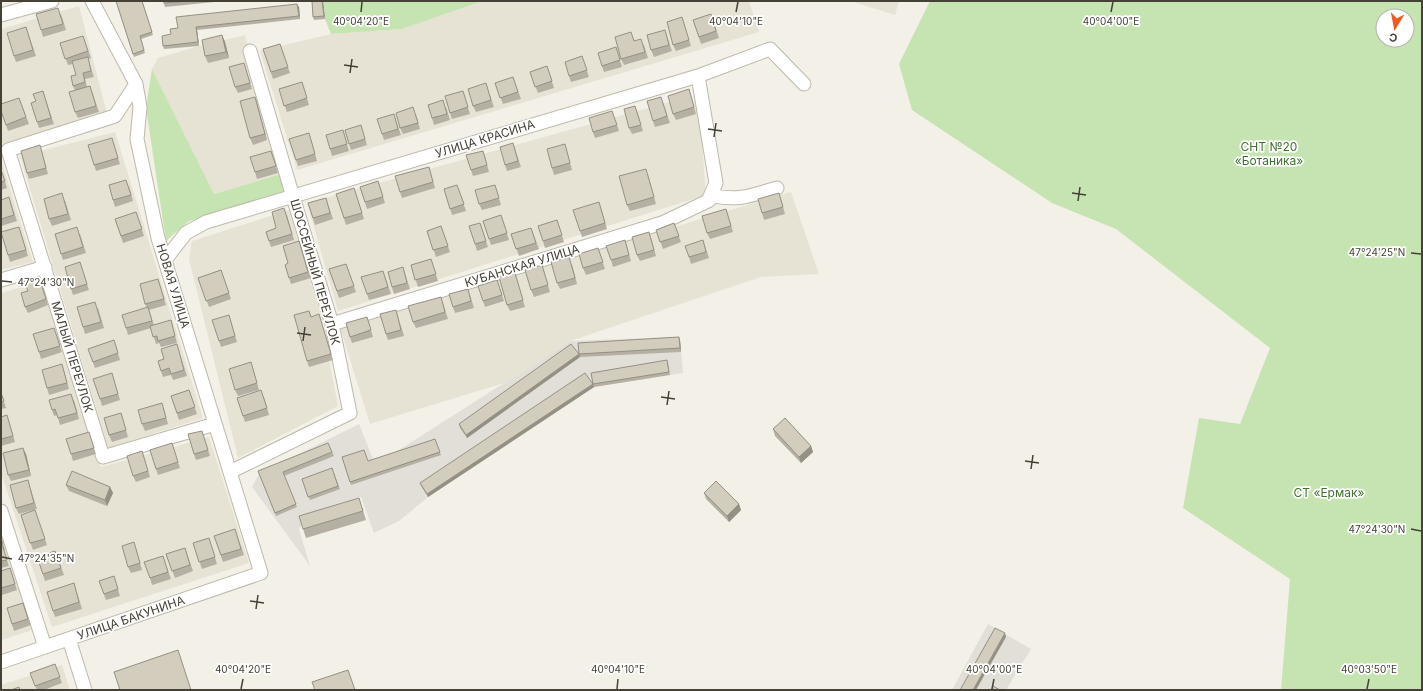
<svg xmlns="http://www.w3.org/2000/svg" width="1423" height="691" font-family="Inter,sans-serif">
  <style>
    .residential { fill: #e6e3d5 }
    .industrial { fill: #e2dfd8 }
    .green { fill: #c6e4b2; fill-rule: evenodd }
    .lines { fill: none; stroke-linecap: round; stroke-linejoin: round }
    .minor-casing { stroke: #bdb9aa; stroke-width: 15 }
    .minor { stroke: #fff; stroke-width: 13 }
    .wall { fill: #b5b0a3 }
    .shaded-wall { fill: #949084 }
    .building { fill: #d3cdbd; stroke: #949084 }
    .ticks { fill: none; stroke: #454136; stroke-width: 1.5 }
    .labels { text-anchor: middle; stroke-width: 3.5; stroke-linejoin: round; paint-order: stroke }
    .street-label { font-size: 12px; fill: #454136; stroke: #fff }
    .park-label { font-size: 12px; fill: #3e732d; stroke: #fff }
    .ticks-label { font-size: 10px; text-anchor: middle; fill: #454136; stroke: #fff; stroke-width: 3.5; stroke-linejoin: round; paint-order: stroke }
  </style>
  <rect width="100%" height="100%" fill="#f2f0e7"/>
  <!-- residential -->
  <path class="residential" d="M483 1H749L759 32 297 170 260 51 331 34 402 29Z
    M850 1H899L895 15Z
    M79 6 107 113 1 144V29Z
    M245 35 281 174 214 194 152 69 158 58 199 46Z
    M691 96 700 118 706 195 338 311 307 203Z
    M115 132 203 418 108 448 20 156Z
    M1 160 33 262 1 270Z
    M791 192 819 274 761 277 570 341 504 383 370 424 340 327Z
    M289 210 320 313 338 406 238 458 189 259 192 241Z
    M42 281 101 467 209 437 249 563 52 627 1 473V293Z
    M1 528 33 630 1 640Z
    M62 665 70 690H1V685Z"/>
  <!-- industrial -->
  <path class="industrial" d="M679 337 680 340 683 373 594 387 428 497 399 521 374 533 361 497 334 505 302 524 299 529 310 566 252 487 259 474 359 424 373 459 391 455 570 341Z
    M988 624 1031 649 1006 690H952Z"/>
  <!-- green -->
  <path class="green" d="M323 1H483L402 29 331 34 325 19Z
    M930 1H1422V690H1281L1290 579 1183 508 1199 418 1240 424 1270 348 1116 229 1052 203 912 110 899 64ZM1383 16H1407V40H1383Z
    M152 69 214 194 281 174 286 193 189 221 166 241 146 108Z"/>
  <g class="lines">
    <defs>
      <path id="minor" d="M1 15 52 1
        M698 76 716 183 708 201
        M136 84 115 116 8 150 103 457 215 424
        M165 260 186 233 206 222 698 76 770 49 804 84
        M1 280 45 267
        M332 324 662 223 708 201 714 196C741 201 752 195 777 188
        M230 472 350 413 332 324 293 197 250 51
        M1 511 45 647
        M69 639 85 690
        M1 662 261 573 158 238 137 139 140 107 136 84 92 1"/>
    </defs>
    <!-- minor casing -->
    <use href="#minor" class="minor-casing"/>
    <!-- minor -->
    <use href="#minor" class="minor"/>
  </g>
  <!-- wall -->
  <path class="wall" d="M116 1H142L153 35 141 39 145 53 134 57Z
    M163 1H224L165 7Z
    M312 1H323L325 19 314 20 313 17Z
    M299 7 300 19 197 30 199 46 164 49 163 46 171 34 178 28Z
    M61 14 66 30 43 37 41 30Z
    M711 14 719 38 701 44 693 20Z
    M682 17 691 46 676 51 673 45Z
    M26 27 36 56 16 62 14 56Z
    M665 30 672 51 654 57 651 50Z
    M222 35 225 42 229 58 208 63 205 56Z
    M83 36 91 58 88 59 94 77 85 79 87 87 90 86 99 112 78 118 75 112V90L73 86 76 75 73 64 68 65 60 43Z
    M634 41 644 45 648 58 624 65 621 59Z
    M280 44 290 73 273 79 263 49Z
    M618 54 622 67 604 72 602 66Z
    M582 56 589 77 571 82 569 76Z
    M547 66 554 88 538 93 530 72Z
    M246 69 252 89 238 93 235 87Z
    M513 77 521 99 503 104 495 83Z
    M302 82 309 105 287 112 279 89Z
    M689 89 696 114 676 120 673 114Z
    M488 90 494 107 476 112 473 106Z
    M43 91 54 124 39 128 37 122 36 101Z
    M463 91 470 114 452 119 450 113Z
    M255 97 267 140 253 145 250 138Z
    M19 98 29 124 8 131 1 111Z
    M663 103 670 123 655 127 653 121Z
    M635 106 643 131 632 134 629 128Z
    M446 107 450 120 434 125 432 118Z
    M612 111 619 131 595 138 593 132Z
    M394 114 401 135 384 140 382 134Z
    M416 114 420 129 403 134 400 128Z
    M343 130 349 151 332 156 330 149Z
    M363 132 367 145 351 150 349 144Z
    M112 138 120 164 96 171 94 165Z
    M311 139 317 161 298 166 296 160Z
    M513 143 521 167 507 171 505 165Z
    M565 144 572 170 554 175 552 168Z
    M271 151 278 173 257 179 255 172Z
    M42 152 48 174 29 179 27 173Z
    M485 157 489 172 473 176 471 170Z
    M429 167 435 188 402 198 400 192Z
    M1 169 7 188 1 190Z
    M648 175 656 204 630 211 627 205Z
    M378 181 385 203 367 209 360 187Z
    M457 185 466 211 452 215 444 189Z
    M495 185 501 205 482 210 479 204Z
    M129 186 133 201 115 207 113 200Z
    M354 188 364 219 346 225 336 194Z
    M779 193 785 214 764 220 762 213Z
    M9 197 17 221 1 226V200Z
    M326 198 333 219 315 225 308 203Z
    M65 200 71 220 52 226 49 219Z
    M601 208 607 229 582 237 580 231Z
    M726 209 733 232 710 239 707 233Z
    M136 212 144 236 123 243 115 219Z
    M287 215 294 240 271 247 266 232 276 228Z
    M501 215 509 240 491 245 483 221Z
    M557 220 564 242 545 248 543 241Z
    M674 223 681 242 663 249 656 230Z
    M441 226 450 252 436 257 427 231Z
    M19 227 28 256 10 262 8 255Z
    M531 228 539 249 519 256 511 234Z
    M482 229 488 247 477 251 475 244Z
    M80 234 86 253 63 260 61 254Z
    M651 238 656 256 640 261 637 255Z
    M625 240 631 261 613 267 611 260Z
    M703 240 709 258 691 264 689 257Z
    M299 241 311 278 291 284 289 278 288 263Z
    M598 248 605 269 586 275 583 268Z
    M431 259 438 281 418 287 411 265Z
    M80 262 89 290 73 295 71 289Z
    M346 264 356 292 339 298 329 269Z
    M572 264 577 284 560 289 557 283Z
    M403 267 410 289 394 294 392 287Z
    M221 270 231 299 209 307 198 278Z
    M383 271 391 294 369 300 367 294Z
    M544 272 550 292 534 297 531 290Z
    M515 273 525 307 510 311 507 305Z
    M158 279 166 305 149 310 154 325 171 320 177 343 161 347 159 343 156 344 151 328 128 335 126 328 147 308 145 304Z
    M497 280 504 301 485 307 483 301Z
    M41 283 48 305 28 313 25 307 28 291Z
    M470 295 474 308 455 313 453 307Z
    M443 303 448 319 416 328 413 322Z
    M98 308 104 328 85 334 83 327Z
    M396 310 404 336 388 340 386 334Z
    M309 311 311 317 321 321 333 360 309 367 307 361Z
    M229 315 237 342 221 347 219 341Z
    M367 317 373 337 352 343 350 337Z
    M56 334 62 352 41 359 39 352Z
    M679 337 680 340 681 352 580 357 579 354Z
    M114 340 120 360 95 368 88 349Z
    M179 351 187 376 173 380 171 375 163 377 161 371 164 359Z
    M579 354 580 357 467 438 460 428 459 424Z
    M251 362 259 390 238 396 235 390Z
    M668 363 670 375 594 387 428 497 421 486 420 483 593 384Z
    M62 364 69 389 49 395 47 388Z
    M114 380 120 400 102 406 100 399Z
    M189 390 197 414 179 420 171 396Z
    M1 392 6 408 1 409Z
    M264 397 269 415 245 422 243 416Z
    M74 400 79 419 60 425 57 415 54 416 52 410Z
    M164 409 168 424 145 431 142 424Z
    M121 413 128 437 112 442 109 435Z
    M7 415 15 442 1 446V417Z
    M773 429 811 446 813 452 801 463 775 436Z
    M204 437 210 456 196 460 194 454Z
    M91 439 96 454 73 461 71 454Z
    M435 439 441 455 351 485 342 457 368 461Z
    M172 443 180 468 158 475 156 469Z
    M332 452 334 456 284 476 297 507 276 516 258 471Z
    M26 454 31 476 11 481 8 475Z
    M144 457 150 477 136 482 133 476Z
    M332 468 340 489 310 500 302 479Z
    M28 480 37 509 19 514 16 508Z
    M66 485 110 487 113 493 107 506 69 491Z
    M704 493 739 504 741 510 729 522 706 499Z
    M362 507 366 520 306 538 303 529Z
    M35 510 47 545 33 550 21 515Z
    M235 529 244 555 223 562 214 536Z
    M1 537 5 550 4 551 9 566 1 568Z
    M209 538 217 564 202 569 193 543Z
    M136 548 142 570 131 573 128 567Z
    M185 548 193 571 175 578 166 554Z
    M55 551 64 575 45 581 37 557Z
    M165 562 171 579 152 585 150 578Z
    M10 568 17 590 2 595 1 593V571Z
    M114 576 120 596 106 600 99 581Z
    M74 583 82 609 55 617 53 611Z
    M23 603 31 625 14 631 7 608Z
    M55 664 62 683 44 690H37L30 673Z"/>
  <!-- shaded-wall -->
  <path class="shaded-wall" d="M322 1H323L325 19 324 16Z
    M297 4 299 7 300 19 299 16Z
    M196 27 197 30 199 46 198 42Z
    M222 35 225 42 229 58 226 52Z
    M255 97 257 103 267 140 265 134Z
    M679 337 680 340 681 352 680 348Z
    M579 354 580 357 467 438 466 435Z
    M593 384 594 387 428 497 427 494Z
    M811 446 813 452 801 463 799 457Z
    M23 448 26 454 31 476 29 470Z
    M110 487 113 493 107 506 105 500Z
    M739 504 741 510 729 522 727 516Z
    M1005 633 1006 637 976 690H973Z"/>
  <!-- building -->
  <path class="building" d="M116 1H142L152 32 140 36 144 50 133 54Z
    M163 1H189L164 3Z
    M312 1H322L324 16 313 17Z
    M297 4 299 16 196 27 198 42 163 46 162 36 171 34 170 29 178 28 176 17Z
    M58 8 63 24 41 30 36 14Z
    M711 14 716 31 699 37 693 20Z
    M682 17 689 40 673 45 667 22Z
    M26 27 33 50 14 56 7 33Z
    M665 30 669 45 651 50 647 35Z
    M631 32 634 41 641 39 645 52 621 59 615 37Z
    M222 35 226 52 205 56 202 40Z
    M83 36 88 51 65 59 60 43Z
    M280 44 288 67 271 72 263 49Z
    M616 47 620 60 602 66 598 53Z
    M582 56 587 70 569 76 565 62Z
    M88 57 91 71 83 73 85 82 73 86 71 76 76 75 72 61Z
    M244 63 250 83 235 87 229 67Z
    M547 66 552 81 535 87 530 72Z
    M513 77 518 92 500 98 495 83Z
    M302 82 307 98 284 106 279 89Z
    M486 83 491 100 473 106 468 89Z
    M90 86 96 106 75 112 69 92Z
    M689 89 694 107 673 114 668 96Z
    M43 91 51 118 37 122 31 103 36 101 33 94Z
    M463 91 468 107 450 113 445 96Z
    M255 97 265 134 250 138 240 101Z
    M661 97 667 116 653 121 647 101Z
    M19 98 26 117 6 125 1 111V104Z
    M443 100 447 114 432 118 428 105Z
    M635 106 641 125 629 128 624 109Z
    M413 107 418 123 400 128 396 113Z
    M612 111 617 125 593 132 589 118Z
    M394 114 398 129 382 134 377 119Z
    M361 125 365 139 349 144 345 130Z
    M343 130 347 144 330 149 326 135Z
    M309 133 315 154 296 160 289 139Z
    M112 138 118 158 94 165 88 145Z
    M513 143 518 161 505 165 500 147Z
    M565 144 570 163 552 168 547 149Z
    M40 145 46 168 27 173 21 151Z
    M271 151 276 166 255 172 250 157Z
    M483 151 487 165 471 170 466 155Z
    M429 167 433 182 400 192 395 176Z
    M646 169 654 197 627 205 619 176Z
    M1 170 5 181 1 182Z
    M126 180 131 195 113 200 109 185Z
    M378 181 383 197 365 202 360 187Z
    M457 185 464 204 450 209 444 189Z
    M495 185 499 198 479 204 475 190Z
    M354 188 362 213 344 218 336 194Z
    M62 193 68 214 49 219 44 199Z
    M779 193 783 207 762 213 758 199Z
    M9 197 14 215 1 219V200Z
    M326 198 330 213 313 218 308 203Z
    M599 202 605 223 580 231 573 210Z
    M284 208 292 234 269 241 266 232 276 228 272 212Z
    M726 209 731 226 707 233 702 216Z
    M136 212 142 229 121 236 115 219Z
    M501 215 507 233 489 239 483 221Z
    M557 220 562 235 543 241 538 226Z
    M480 223 486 241 475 244 469 226Z
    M674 223 679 236 660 242 656 230Z
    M441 226 448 246 433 250 427 231Z
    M19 227 26 250 8 255 1 232Z
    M77 227 83 247 61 254 55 234Z
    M531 228 536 243 516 249 511 234Z
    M649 232 654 250 637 255 632 237Z
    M625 240 629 255 611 260 606 246Z
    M703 240 706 252 689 257 685 246Z
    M299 241 308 272 289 278 285 265 288 263 283 246Z
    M598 248 603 262 583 268 579 254Z
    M569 257 575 278 557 283 551 262Z
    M431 259 436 274 415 280 411 265Z
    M80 262 87 284 71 289 65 267Z
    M346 264 354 286 337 291 329 269Z
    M542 265 548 285 531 290 525 270Z
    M403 267 407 283 392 287 388 272Z
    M221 270 229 293 206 301 198 278Z
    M383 271 388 287 367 294 361 277Z
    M515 273 523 300 507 305 499 277Z
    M39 277 46 299 25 307 21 293 28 291 24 281Z
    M158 279 164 299 145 304 140 284Z
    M497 280 502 295 483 301 478 286Z
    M468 289 471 301 453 307 449 294Z
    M441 297 445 312 413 322 408 306Z
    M95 302 101 322 83 327 77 307Z
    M148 307 152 321 126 328 122 315Z
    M396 310 401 330 386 334 380 314Z
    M309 311 311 317 319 314 331 354 307 361 294 315Z
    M229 315 235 336 219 341 212 320Z
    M367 317 371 330 350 337 346 323Z
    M171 320 175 336 158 341 157 336 153 337 150 326Z
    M54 328 60 346 39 352 33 334Z
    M679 337 680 348 579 354 578 343Z
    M114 340 118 353 93 362 88 349Z
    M177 344 184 370 171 374 169 368 161 371 158 361 164 359 161 349Z
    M571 344 579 354 466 435 459 424Z
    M667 360 669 372 593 384 427 494 420 483 585 373 593 384 591 373Z
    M251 362 257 383 235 390 229 369Z
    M62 364 67 383 47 388 42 370Z
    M112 373 118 394 100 399 93 379Z
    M189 390 195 407 177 413 171 396Z
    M261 390 267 408 243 416 237 398Z
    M1 393 4 401 1 402Z
    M71 394 77 413 58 418 55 409 52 410 49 400Z
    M162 403 166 418 142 424 138 410Z
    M121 413 126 430 109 435 104 418Z
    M7 415 13 436 1 439V417Z
    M785 418 811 446 799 457 773 429Z
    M202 431 208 450 194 454 188 434Z
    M89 432 94 448 71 454 66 439Z
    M435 439 440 452 350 482 342 457 364 450 368 461Z
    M172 443 178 462 156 469 150 450Z
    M328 443 332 452 283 472 296 504 275 513 258 471Z
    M23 448 29 470 8 475 3 453Z
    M142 451 148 471 133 476 127 456Z
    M332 468 338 486 308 497 302 479Z
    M72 471 110 487 105 500 66 485Z
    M28 480 34 503 16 508 10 485Z
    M716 481 739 504 727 516 704 493Z
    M359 498 363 511 303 529 299 516Z
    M35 510 45 539 30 543 21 515Z
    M235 529 241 549 221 555 214 536Z
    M1 538 3 544 1 545Z
    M209 538 215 557 199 562 193 543Z
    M134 542 140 563 128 567 122 546Z
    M3 547 7 560 1 561V548Z
    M185 548 190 565 172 571 166 554Z
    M55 551 61 568 43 574 37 557Z
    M163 556 168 572 150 578 144 562Z
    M10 568 15 584 1 588V571Z
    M114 576 118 589 104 594 99 581Z
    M74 583 79 602 53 611 47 592Z
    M23 603 28 619 12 624 7 608Z
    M995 628 1005 633 973 690H960Z
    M178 650 191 690H120L114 672Z
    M55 664 60 677 35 686 30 673Z
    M348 670 355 690H315L312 682Z
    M993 686 1000 690H991Z
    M19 687 20 690H11Z"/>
  <!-- ticks -->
  <path class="ticks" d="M361 12 362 2M736 12 738 2M1111 12 1113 2M344 65 358 67M350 73 352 59M708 129 722 131M714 137 716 123M1072 193 1086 195M1078 201 1080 187M1411 253 1421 254M2 281 12 282M297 333 311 335M303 341 305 327M661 397 675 399M667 405 669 391M1025 461 1039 463M1031 469 1033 455M1411 529 1421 531M2 557 12 559M250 601 264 603M256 609 258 595M241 689 243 679M617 689 618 679M992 689 994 679M1367 689 1369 679"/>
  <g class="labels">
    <!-- street labels -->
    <g class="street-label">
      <text transform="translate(485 139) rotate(-17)" y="4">УЛИЦА КРАСИНА</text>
      <text transform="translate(522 266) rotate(-17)" y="4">КУБАНСКАЯ УЛИЦА</text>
      <text transform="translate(315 272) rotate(74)" y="4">ШОССЕЙНЫЙ ПЕРЕУЛОК</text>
      <text transform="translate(173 286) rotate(73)" y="4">НОВАЯ УЛИЦА</text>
      <text transform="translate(72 357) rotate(73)" y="4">МАЛЫЙ ПЕРЕУЛОК</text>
      <text transform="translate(131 618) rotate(-19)" y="4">УЛИЦА БАКУНИНА</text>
    </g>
    <!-- park labels -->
    <g class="park-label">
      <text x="1269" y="151">СНТ №20<tspan x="1269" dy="14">«Ботаника»</tspan></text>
      <text x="1329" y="497">СТ «Ермак»</text>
    </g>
  </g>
  <g class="ticks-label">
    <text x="361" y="25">40°04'20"E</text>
    <text x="736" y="25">40°04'10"E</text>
    <text x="1111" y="25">40°04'00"E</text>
    <text x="1377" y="256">47°24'25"N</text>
    <text x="46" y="286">47°24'30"N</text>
    <text x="1377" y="533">47°24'30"N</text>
    <text x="46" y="562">47°24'35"N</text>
    <text x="243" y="673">40°04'20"E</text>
    <text x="618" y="673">40°04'10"E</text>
    <text x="994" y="673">40°04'00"E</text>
    <text x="1369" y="673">40°03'50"E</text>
  </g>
  <!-- border -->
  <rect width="1423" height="691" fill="none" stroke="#454136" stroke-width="4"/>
  <!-- north arrow -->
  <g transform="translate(1395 28) rotate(190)"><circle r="19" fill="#ffffff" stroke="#b5b3af"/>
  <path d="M0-3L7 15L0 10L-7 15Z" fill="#ed5d23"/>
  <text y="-6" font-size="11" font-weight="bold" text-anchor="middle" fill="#454136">С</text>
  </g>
</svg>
